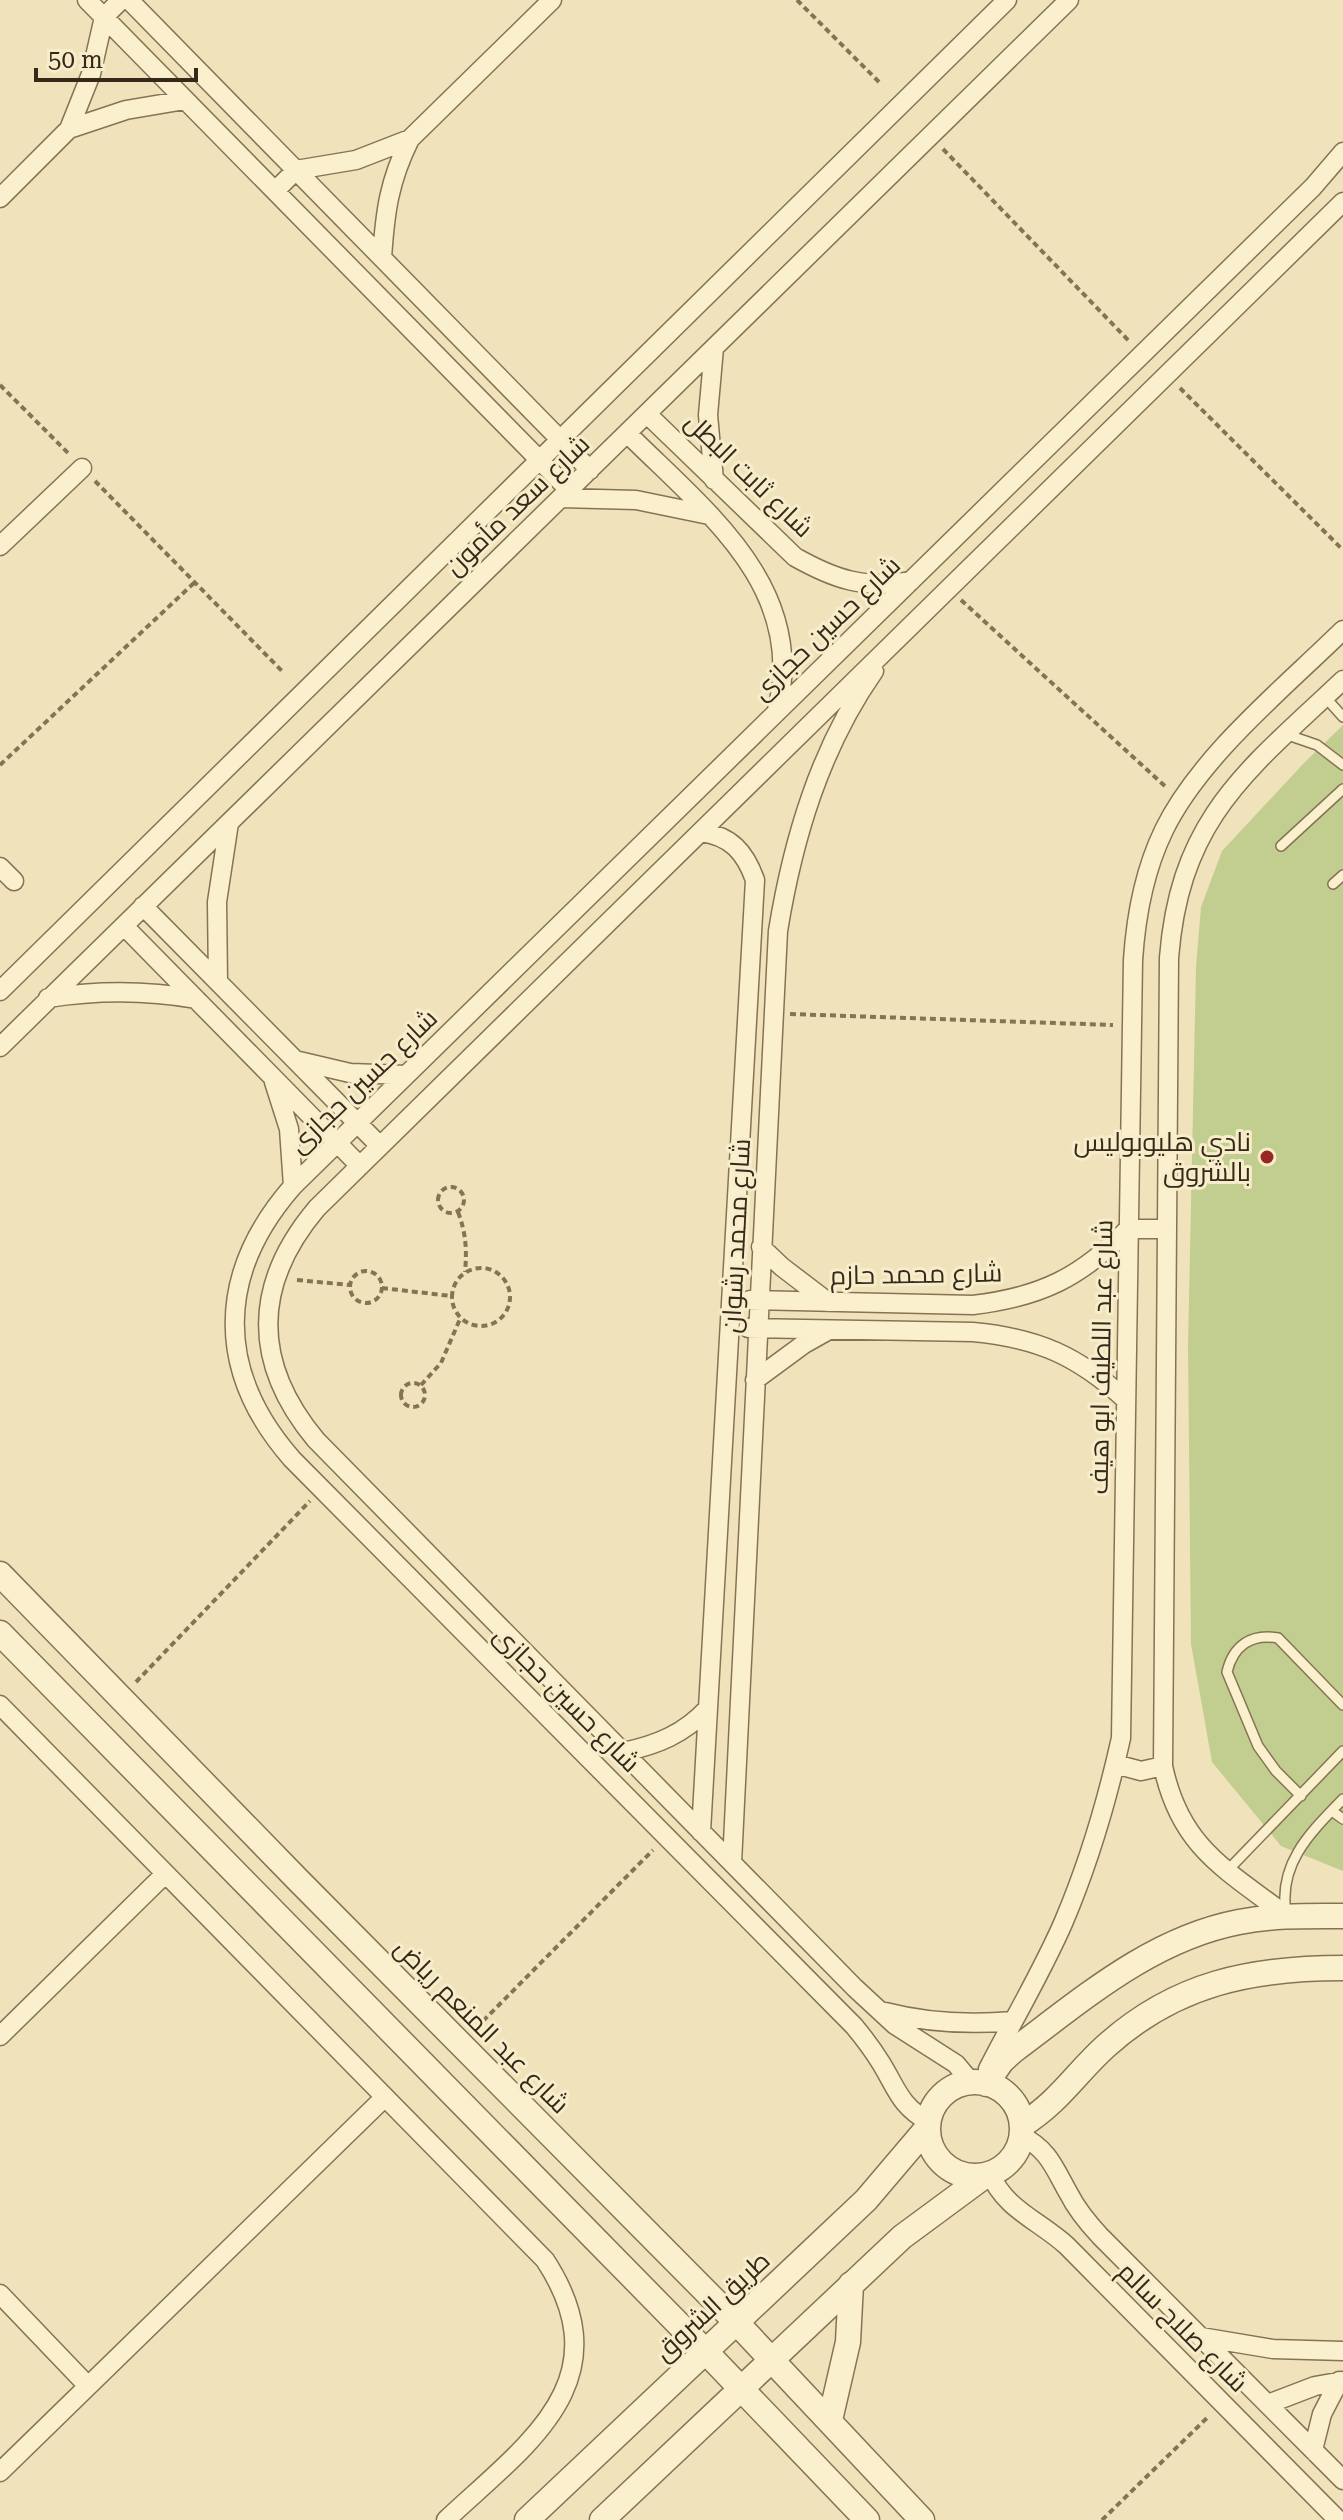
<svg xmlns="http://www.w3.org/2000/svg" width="1343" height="2520" font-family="'Roboto Serif',Cairo,serif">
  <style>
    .green { fill: #c2ce8f }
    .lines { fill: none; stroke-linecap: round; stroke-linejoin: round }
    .service-casing { stroke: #877354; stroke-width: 12 }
    .minor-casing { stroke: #877354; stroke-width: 21 }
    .tertiary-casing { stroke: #877354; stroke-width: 27 }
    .path { stroke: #877354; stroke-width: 4; stroke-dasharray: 6 4; stroke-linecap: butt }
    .service { stroke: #faf0ce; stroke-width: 9 }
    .minor { stroke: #faf0ce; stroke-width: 18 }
    .tertiary { stroke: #faf0ce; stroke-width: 24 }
    .poi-dot { fill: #992821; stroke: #f7edca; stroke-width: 3 }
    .labels { text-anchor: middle; stroke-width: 6; stroke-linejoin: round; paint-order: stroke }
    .street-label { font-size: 26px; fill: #35291a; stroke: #f7edca }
    .poi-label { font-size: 26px; fill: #35291a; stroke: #f7edca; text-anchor: end }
  </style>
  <rect width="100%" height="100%" fill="#f0e3bb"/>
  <!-- green -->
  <path class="green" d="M1343 725V1871L1281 1846 1212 1762 1191 1644 1188 1347 1196 967 1201 907 1222 851 1304 763Z"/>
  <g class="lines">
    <defs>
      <path id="service" d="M1325 697 1343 717
        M1285 734 1317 745 1343 765
        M1281 846 1343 789
        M1333 884 1343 875
        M1301 1796 1276 1771 1258 1746 1227 1672C1233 1646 1251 1633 1278 1638L1343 1705
        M1332 1811 1343 1819
        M1227 1871 1343 1751
        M1286 1913C1278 1863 1311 1832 1343 1799"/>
      <path id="minor" d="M87 0 569 490
        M129 0 590 470
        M69 129 126 110 185 100
        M275 191 296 170 356 160 410 139
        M0 198 69 129 91 74 104 17 121 0
        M382 258C385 212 389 181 410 139L552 0
        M714 348 708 415 714 480
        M647 414 795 557C836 580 864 589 911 581
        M627 433C704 510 808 587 777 710
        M561 498 636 500 709 515
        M0 546 82 468
        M701 832C731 836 745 852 755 880L701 1832
        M0 867 14 881
        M143 906 380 1146
        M124 926 360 1166
        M218 982 217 902 229 823
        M0 991 1007 0
        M48 998C99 990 145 990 196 999
        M0 1047 1069 0
        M299 1061 350 1073 406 1075
        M274 1082 289 1129 293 1186
        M761 1247 782 1267 828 1302
        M750 1300 973 1305C1041 1297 1081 1277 1128 1229H1167
        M748 1328 973 1332C1038 1338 1078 1356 1126 1400
        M755 1380 804 1344 829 1330
        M0 1705 545 2260C624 2381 527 2444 446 2520
        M623 1752C657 1745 684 1734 708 1708
        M1115 1764 1141 1771 1163 1766
        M732 1863 778 931C793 839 820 748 874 671
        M1287 1916C1225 1869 1180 1847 1163 1766L1169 958C1180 817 1248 770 1343 680
        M885 2012C928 2023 969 2025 1013 2021
        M0 2036 165 1874
        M988 2069C1013 2020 1042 1972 1064 1921 1089 1862 1107 1801 1121 1738L1133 960C1136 915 1144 871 1164 830 1200 756 1284 688 1343 630
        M971 2082 956 2064 895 2025 855 1988 316 1440C252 1363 252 1285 317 1208L1343 202
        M929 2122C900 2106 897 2089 881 2063 873 2050 864 2038 854 2026L292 1459C215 1371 216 1274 293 1186L1313 187 1343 152
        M1021 2136C1049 2149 1055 2170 1069 2194 1077 2210 1088 2223 1100 2236L1343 2480
        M990 2173C1004 2209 1040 2221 1067 2246L1338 2520
        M0 2294 88 2386
        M1201 2337 1273 2349 1343 2351
        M1268 2404 1315 2386 1343 2381
        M1313 2450 1322 2414 1339 2381
        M0 2472 385 2097"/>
      <path id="tertiary" d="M0 1574 298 1880 736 2322 922 2520
        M0 1633 705 2351 867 2520
        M928 2129a47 47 0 1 1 94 0a47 47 0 1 1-94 0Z
        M986 2084 1002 2061 1013 2051C1083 1999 1151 1939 1239 1922 1274 1915 1308 1916 1343 1916
        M1022 2125C1059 2102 1075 2074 1106 2046 1176 1983 1252 1968 1343 1968
        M830 2420 848 2342 851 2284
        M527 2520 866 2200 928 2127
        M602 2520 902 2237 986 2175"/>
    </defs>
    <!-- service casing -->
    <use href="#service" class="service-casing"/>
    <!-- minor casing -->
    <use href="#minor" class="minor-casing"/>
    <!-- tertiary casing -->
    <use href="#tertiary" class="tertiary-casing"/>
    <!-- path -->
    <path class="path" d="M797 0 879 82
      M943 149 1129 341
      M0 385 69 454
      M1180 388 1343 550
      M95 481 282 671
      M961 600 1167 788
      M0 765 195 582
      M790 1014 1113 1025
      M438 1200a13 13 0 1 1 26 0a13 13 0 1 1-26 0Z
      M458 1212C466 1233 467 1250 465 1272
      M452 1297a29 29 0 1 1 58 0a29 29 0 1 1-58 0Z
      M350 1287a16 16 0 1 1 32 0a16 16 0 1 1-32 0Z
      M297 1280 350 1285
      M382 1288 451 1296
      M401 1395a12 12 0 1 1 24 0a12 12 0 1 1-24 0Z
      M421 1385 441 1363 460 1319
      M136 1682 310 1501
      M476 2028 653 1850
      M1102 2520 1209 2416"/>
    <!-- service -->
    <use href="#service" class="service"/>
    <!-- minor -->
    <use href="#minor" class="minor"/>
    <!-- tertiary -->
    <use href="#tertiary" class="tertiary"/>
  </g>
  <!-- markers -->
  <circle class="poi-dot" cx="1267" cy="1157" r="8"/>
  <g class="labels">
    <!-- street labels -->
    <g class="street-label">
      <text transform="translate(749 475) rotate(44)" y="9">شارع ثابت البطل</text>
      <text transform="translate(517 505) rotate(-44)" y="9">شارع سعد مأمون</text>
      <text transform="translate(826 628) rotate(-44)" y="9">شارع حسين حجازى</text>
      <text transform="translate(363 1081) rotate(-44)" y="9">شارع حسين حجازى</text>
      <text transform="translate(736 1236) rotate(-87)" y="9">شارع محمد رشوان</text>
      <text transform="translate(916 1274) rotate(-1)" y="9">شارع محمد حازم</text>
      <text transform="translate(1101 1357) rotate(-89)" y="9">شارع عبد اللطيف ابو هيف</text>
      <text transform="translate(567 1699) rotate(45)" y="9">شارع حسين حجازى</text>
      <text transform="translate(482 2026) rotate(45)" y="9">شارع عبد المنعم رياض</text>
      <text transform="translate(712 2306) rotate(-43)" y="9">طريق الشروق</text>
      <text transform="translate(1183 2327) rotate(45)" y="9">شارع صلاح سالم</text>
    </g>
    <!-- poi labels -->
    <g class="poi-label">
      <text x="1251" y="1151">نادي هليوبوليس<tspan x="1251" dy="30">بالشروق</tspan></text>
    </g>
  </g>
  <!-- scale -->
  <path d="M36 68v12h160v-12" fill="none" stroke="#35291a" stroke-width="4"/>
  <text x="48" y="68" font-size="24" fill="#35291a" stroke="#f7edca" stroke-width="6" paint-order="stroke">50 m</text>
</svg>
